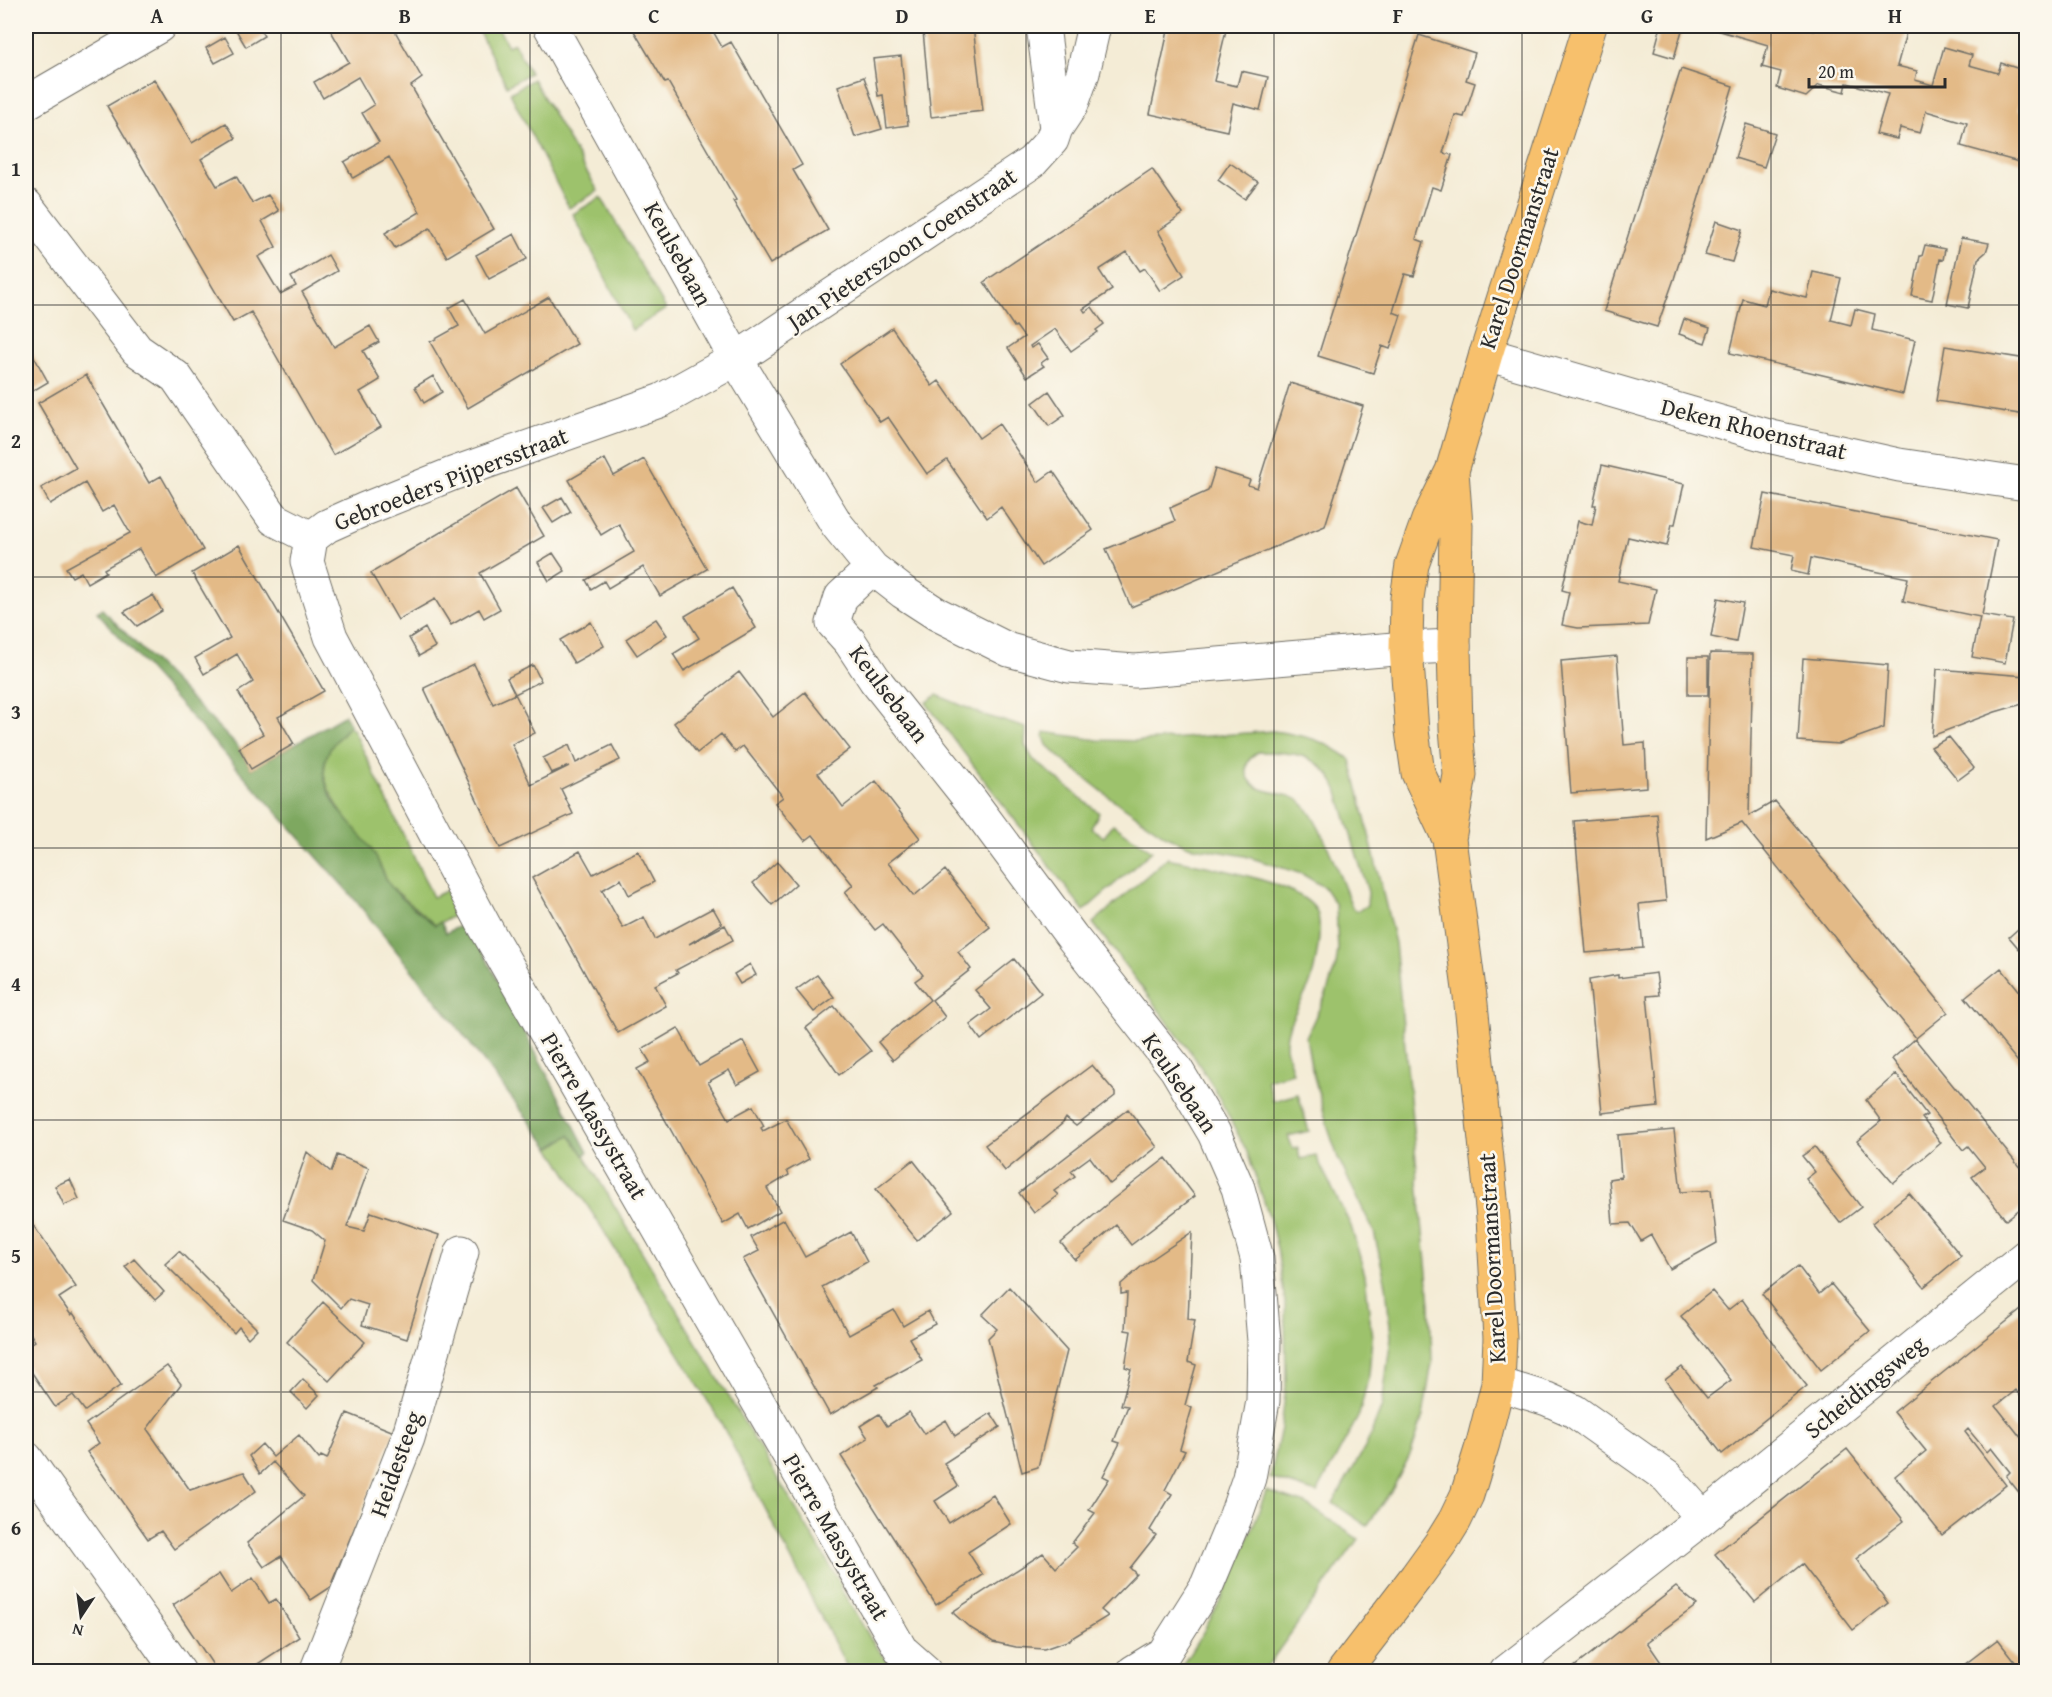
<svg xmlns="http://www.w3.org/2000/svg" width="2052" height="1697" font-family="'Gentium Book Plus',serif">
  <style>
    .green { fill: #9dc26c; stroke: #64764c; stroke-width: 1.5; fill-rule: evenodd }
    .forest { fill: #7ea860; stroke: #546a46; stroke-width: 1.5 }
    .building { fill: #e3ba87 }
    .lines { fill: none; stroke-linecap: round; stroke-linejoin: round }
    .minor-casing { stroke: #716f67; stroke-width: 35 }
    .major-casing { stroke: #716f67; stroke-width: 35 }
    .minor { stroke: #fff; stroke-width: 33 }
    .major { stroke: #f7c06c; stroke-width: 33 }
    .grid { fill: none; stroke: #2b2b2b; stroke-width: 1.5; stroke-opacity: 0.55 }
    .labels { text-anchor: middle; stroke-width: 5; stroke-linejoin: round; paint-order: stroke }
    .street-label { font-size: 24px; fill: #2b2b2b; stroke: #fbf7ec }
    .neatline { fill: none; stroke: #2b2b2b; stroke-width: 2 }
    .grid-label { font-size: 20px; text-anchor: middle; font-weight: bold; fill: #2b2b2b }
  </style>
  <rect width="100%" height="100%" fill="#fbf7ec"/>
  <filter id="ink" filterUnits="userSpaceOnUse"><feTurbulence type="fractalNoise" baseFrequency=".0167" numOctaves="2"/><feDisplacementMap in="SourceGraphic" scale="12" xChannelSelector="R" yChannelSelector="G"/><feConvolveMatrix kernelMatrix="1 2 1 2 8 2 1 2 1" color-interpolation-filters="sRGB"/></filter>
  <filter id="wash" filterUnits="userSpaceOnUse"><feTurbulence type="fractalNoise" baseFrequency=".008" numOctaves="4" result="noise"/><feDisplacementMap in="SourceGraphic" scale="24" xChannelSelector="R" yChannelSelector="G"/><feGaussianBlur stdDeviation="1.35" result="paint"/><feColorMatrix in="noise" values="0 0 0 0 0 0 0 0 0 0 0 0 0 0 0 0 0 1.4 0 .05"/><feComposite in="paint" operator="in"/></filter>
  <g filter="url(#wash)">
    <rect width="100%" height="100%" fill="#f4ecd6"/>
    <!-- green -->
    <path class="green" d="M476 26H497L508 46 514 43 530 73 507 86Z
      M533 79 598 191 569 208 510 93Z
      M601 197 666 309 632 330 573 214Z
      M937 695 984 715 1026 728 1025 745 1033 759 1099 813 1091 828 1104 837 1113 824 1152 851 1084 911 926 703Z
      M350 725 351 729H353L433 897 450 889 462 912 435 925 390 886 375 855 344 817 328 788 324 774 326 758 332 745Z
      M1273 731C1307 736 1323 739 1351 760L1395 943 1430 1304 1432 1362 1423 1416 1411 1453 1393 1488 1367 1526 1333 1503 1366 1446 1382 1406 1391 1337 1386 1285 1374 1232 1338 1158 1329 1131 1311 1066 1306 1037 1327 992 1336 965 1338 950 1336 905 1324 887 1302 874 1245 856 1188 846 1165 835 1108 796 1065 762 1047 745 1044 737 1045 732 1098 740 1143 741ZM1258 752C1293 752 1321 753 1337 789L1368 892 1367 905 1358 911 1353 909C1342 883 1321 822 1303 804 1289 789 1260 797 1249 779 1243 767 1248 758 1258 752Z
      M1167 858C1200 865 1299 881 1316 910 1324 925 1315 971 1309 986 1300 1006 1285 1024 1286 1046 1287 1055 1291 1064 1293 1073L1267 1080 1273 1101 1298 1094 1309 1131 1288 1136 1293 1149 1298 1148 1300 1159 1316 1156 1351 1226 1365 1275 1372 1338 1369 1375 1359 1415 1317 1493 1270 1478 1281 1428 1286 1386 1285 1302 1277 1248 1269 1216 1247 1152 1214 1088 1195 1058 1093 923Z
      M570 1135 584 1155 841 1584 840 1588 874 1644 896 1671H849L720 1421 602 1228 550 1148Z
      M1266 1491 1306 1504 1358 1539 1264 1671H1178C1217 1616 1244 1555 1266 1491Z"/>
    <!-- forest -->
    <path class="forest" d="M102 609 239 748 251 769 345 715 350 725C337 739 323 752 324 773 327 808 360 828 375 855 381 866 384 878 392 888 404 902 421 913 435 925L441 922 446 933 467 922 588 1152 584 1155 570 1135 550 1148 448 1015 351 895 97 612Z"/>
    <g id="blocks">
      <!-- building -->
      <path class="building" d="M26 26H41L26 35Z
        M245 26H258L264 36 246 47 236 30Z
        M328 26H392L422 78 411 86 494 229 447 257 430 228 395 248 385 233 420 212 389 157 353 178 344 162 379 142 362 113 374 105 358 77 323 98 314 82 349 62Z
        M631 26H710L722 47 731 42 802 165 793 170 828 230 770 264 733 201 736 200 668 82 665 83Z
        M898 26H973L983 111 931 117 923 31 899 33Z
        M1169 26H1227L1214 81 1237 86 1241 71 1268 77 1260 110 1233 103 1227 131 1150 114Z
        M1661 26 1683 27 1674 58 1654 52Z
        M1703 26H1796L1814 31 1816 26H1908L1897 66 1917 71 1915 80 1933 85 1944 47 1972 55 1969 65 1998 73 2001 63 2026 71V79L2018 110 2026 112V164L1961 146 1967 123 1926 111 1920 133 1900 128 1897 139 1876 134 1888 94 1847 83 1845 92 1819 85 1806 97 1777 88 1781 72 1762 67 1768 45Z
        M1419 35 1475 53 1466 80 1475 83 1464 117 1455 115 1443 153 1452 155 1441 190 1432 187 1416 239 1424 242 1414 276 1405 274 1399 292 1393 312 1401 315 1390 349 1382 346 1373 373 1318 356Z
        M225 37 234 53 215 63 206 48Z
        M901 56 908 125 887 128 883 95 878 96 873 59Z
        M1681 69 1733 86 1674 279 1657 327 1604 311Z
        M864 77 882 129 855 137 838 86Z
        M154 79 192 143 226 123 236 138 201 159 217 186 236 176 252 203 268 195 279 211 262 221 276 247 258 257 280 294 296 286 291 277 328 255 337 271 302 292 334 347 370 326 379 342 363 351 380 380 360 392 381 427 333 455 251 312 233 322 107 106Z
        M1746 124 1775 133 1764 167 1735 158Z
        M1230 163 1258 182 1245 199 1218 180Z
        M1152 169 1183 214 1158 231 1184 275 1160 291 1145 268 1140 271 1127 252 1099 270 1112 290 1083 309 1085 312 1092 307 1104 324 1096 330 1098 332 1071 351 1055 329 1030 346 1031 348 1038 344 1048 358 1041 363 1044 366 1027 377 1008 348 1024 337 1016 326 1014 327 984 282Z
        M1716 221 1742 230 1732 262 1705 255Z
        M514 234 527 259 489 279 476 255Z
        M1961 238 1989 243 1986 252 1978 259 1968 308 1947 304Z
        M1925 245 1945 249 1943 260 1940 259 1932 300 1912 296 1920 256H1922Z
        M1813 272 1841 278 1831 320 1851 325 1855 309 1875 314 1872 330 1915 340 1903 394 1730 353 1743 299 1765 305 1769 289 1807 298Z
        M549 297 577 344 468 408 430 342 459 326 449 308 465 299 485 334Z
        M1684 319 1710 328 1705 343 1679 334Z
        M892 328 932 386 939 381 979 438 999 424 1038 482 1053 471 1093 530 1041 566 1001 507 987 518 947 460 927 474 888 417 880 422 840 364Z
        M26 342 48 382 26 395Z
        M1945 346 2026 359V415L1936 401Z
        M86 375 149 483 161 476 203 550 156 578 139 549 104 569 106 572 87 583 81 572 72 577 66 568 130 533 114 505 102 512 85 483 50 504 41 488 76 468 38 403Z
        M433 376 442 392 424 403 415 387Z
        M1290 383 1363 406 1325 526 1131 607 1106 549 1175 521 1170 508 1208 491 1215 469 1250 480 1248 485 1257 488Z
        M1049 391 1065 415 1049 426 1033 403Z
        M605 459 614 476 644 459 707 569 660 596 643 567 608 588 604 581 591 589 586 580 634 552 619 524 601 535 569 480Z
        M1602 465 1684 484 1675 524H1672L1667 546 1628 537 1618 581 1656 589 1648 625 1578 628 1562 625 1569 592 1562 590 1578 521 1592 525 1596 505H1593Z
        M516 488 544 536 480 573 500 609 484 618 479 609 451 625 435 599 398 620 371 573Z
        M1765 494 1997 540 1982 615 2013 620 2005 663 1972 657 1980 617 1903 601 1908 578 1811 558 1808 575 1791 571 1794 555 1754 547Z
        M562 497 571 512 553 523 543 508Z
        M239 545 324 691 278 717 294 744 251 769 239 748 263 734 238 692 253 682 237 654 204 674 195 658 230 638 192 573Z
        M553 553 565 571 549 581 538 562Z
        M732 588 756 628 684 671 673 654 699 638 685 616Z
        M153 595 162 611 137 626 124 612Z
        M1718 598 1743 603 1736 642 1711 637Z
        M656 619 667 635 637 655 626 639Z
        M591 622 604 646 574 663 560 640Z
        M425 628 435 647 419 656 409 638Z
        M1710 653 1753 654 1749 816 1775 801 1948 1012 1916 1038 1742 823 1706 838Z
        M1617 656 1624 745 1645 743 1647 787 1571 793 1561 661Z
        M1688 657H1708V695H1688Z
        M1803 658 1888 665 1884 728 1839 744 1798 741Z
        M474 664 493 704 515 694 535 733 512 744 531 785 569 766 551 773 543 758 569 745 576 763 612 745 620 760 561 789 573 814 500 848 424 688Z
        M533 665 541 681 515 694 507 678Z
        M1937 669 2026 676V703L1995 712 1932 736Z
        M739 672 773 717 805 692 850 749 818 773 843 807 876 781 920 838 888 863 914 896 945 870 990 927 958 952 971 969 932 1000 945 1017 893 1060 878 1042 930 1000 915 981 923 975 883 924 875 930 845 892 853 885 813 835 805 841 775 803 783 797 743 746 735 752 721 734 697 753 674 723Z
        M1949 737 1974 768 1958 780 1931 747Z
        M1657 814 1666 901 1639 904 1643 948 1586 953 1574 821Z
        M580 851 593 874 638 851 654 882 629 895 621 879 602 890 623 928 644 917 655 939 713 908 722 924 689 944 725 925 733 940 676 970 678 973 655 985 666 1006 618 1033 532 878Z
        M777 862 796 884 772 905 753 883Z
        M2026 922V957L2009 937Z
        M1014 959 1041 993 981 1040 970 1025 991 1009 975 990Z
        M750 964 756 975 740 984 734 974Z
        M2001 968 2026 999V1072L1965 997Z
        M1656 973 1659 995 1647 996 1658 1107 1602 1113 1589 980 1618 975V978Z
        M817 975 834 997 814 1012 796 990Z
        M834 1006 871 1051 839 1075 806 1028Z
        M678 1028 699 1066 743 1041 760 1072 737 1085 729 1070 708 1082 729 1119 753 1106 764 1126 761 1128 763 1131 786 1119 809 1159 787 1171 789 1175 767 1188 780 1211 748 1229 740 1214 723 1224 637 1069 650 1062 642 1049Z
        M1915 1039 2026 1175V1204L2006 1220 1972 1177 1985 1167 1968 1146 1963 1150 1892 1059Z
        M1092 1065 1115 1092V1096L1076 1126 1066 1118 1063 1123 1005 1171 985 1145Z
        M1896 1074 1927 1115 1922 1118 1941 1143 1893 1183 1857 1141 1881 1121 1866 1100Z
        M1128 1109 1157 1147 1110 1184 1090 1157 1071 1171 1075 1176 1054 1191 1058 1195 1034 1213 1019 1193Z
        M1674 1130 1681 1192 1711 1190 1717 1243 1670 1269 1651 1235 1641 1241 1630 1223 1613 1224 1609 1179 1621 1177 1618 1135Z
        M1815 1147 1861 1207 1840 1223 1806 1179 1815 1172 1802 1156Z
        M307 1152 331 1172 337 1155 369 1168 347 1227 364 1231 371 1212 439 1235 407 1339 362 1325 368 1305 349 1299 341 1308 313 1280 325 1241 312 1230 283 1220Z
        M1166 1158 1195 1196 1131 1245 1116 1225 1075 1260 1061 1243 1113 1199Z
        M913 1160 953 1211 917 1240 876 1189Z
        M70 1179 79 1199 64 1205 55 1186Z
        M1909 1193 1961 1256 1924 1287 1872 1223Z
        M26 1215 76 1287 59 1298 71 1315 73 1313 121 1385 85 1411 73 1395 55 1407 26 1364V1347L35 1341 26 1327Z
        M784 1219 805 1257 851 1232 867 1262 822 1287 849 1335 894 1310 903 1326 928 1311 935 1324 909 1338 922 1360 876 1385 878 1387 830 1415 743 1259 759 1251 751 1237Z
        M1192 1232 1188 1319 1195 1320 1188 1362 1196 1365 1185 1405 1192 1408 1180 1449 1185 1451 1165 1490 1172 1494 1150 1530 1156 1535 1130 1568 1136 1574 1101 1610 1108 1616 1067 1641 1044 1649 1016 1647 993 1642 969 1627 952 1612 1043 1553 1056 1568 1077 1547 1072 1543 1095 1513 1089 1510 1109 1479 1103 1476 1120 1443 1114 1441 1128 1406 1121 1405 1131 1369 1125 1367 1131 1331 1125 1330 1127 1293 1121 1294V1284L1142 1266Z
        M179 1251 257 1329 248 1338 239 1327 234 1333 165 1264Z
        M134 1259 164 1292 155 1300 125 1267Z
        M1798 1266 1819 1294 1831 1284 1870 1331 1821 1370 1762 1294Z
        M1009 1287 1067 1351 1038 1467 1022 1472 988 1338 997 1329 982 1315Z
        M1712 1291 1728 1310 1742 1299 1775 1346 1807 1386 1722 1454 1665 1380 1682 1367 1707 1398 1731 1380 1681 1316Z
        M323 1302 365 1342 329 1381 287 1342Z
        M2026 1306V1404L2016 1390 1996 1406 2026 1444V1501L2006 1476 2010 1472 1991 1448 1987 1452 1968 1429 1965 1432 2006 1485 1942 1535 1895 1476 1926 1451 1894 1412Z
        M167 1366 181 1384 147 1429 190 1490 244 1472 256 1491 174 1549 161 1531 148 1539 87 1452 99 1443 86 1424Z
        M303 1379 319 1395 307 1408 291 1392Z
        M909 1412 924 1434 946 1420 955 1436 991 1413 1000 1427 944 1463 958 1486 935 1501 949 1523 993 1495 1011 1524 968 1552 983 1575 936 1605 841 1456 868 1438 860 1426 879 1414 887 1426Z
        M347 1413 394 1432 332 1582 334 1585 311 1600 281 1556 264 1567 247 1543 304 1496 273 1462 260 1474 249 1456 262 1444 273 1457 299 1435 319 1459 321 1456 327 1459Z
        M1847 1449 1904 1521 1856 1559 1888 1603 1853 1630 1802 1564 1755 1602 1715 1554Z
        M219 1574 231 1593 253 1578 269 1603 276 1599 299 1637 250 1669 251 1671H217L173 1605Z
        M1676 1587 1697 1605 1647 1642 1667 1671H1569Z
        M1998 1639 2023 1671H1956Z"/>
    </g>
  </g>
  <g filter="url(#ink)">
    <use href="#blocks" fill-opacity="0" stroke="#716f67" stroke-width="1.5"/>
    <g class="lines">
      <defs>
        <path id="minor" d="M550 26 736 359 837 525 872 568 903 592 937 614 1009 650 1069 666 1135 671 1406 648 1454 646
          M26 103 159 26
          M1056 128 1072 104 1083 73 1094 26
          M26 205 137 350 176 377 274 519 311 538 327 526 365 509 452 474 662 400 736 359 1032 162 1052 140 1056 128 1043 26
          M1486 354 1772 437 1899 465 2026 484
          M311 538 307 562 331 637 485 927 901 1650 926 1672
          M872 568 841 597 833 623 850 642 875 680 972 802 1072 937 1176 1069 1214 1133 1238 1188 1257 1258 1264 1341 1263 1401 1249 1478 1235 1518 1207 1585 1164 1653 1133 1672
          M1498 1384 1547 1399 1574 1411 1667 1477 1703 1518
          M26 1458 179 1672
          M316 1672 408 1438 462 1252
          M1506 1672 1703 1518 2026 1256"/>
        <path id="major" d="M1449 839 1418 773 1412 731 1406 648 1407 598 1412 565 1428 520 1452 471 1486 354 1590 26
          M1343 1672 1416 1577 1442 1541 1455 1520 1467 1495 1483 1443 1498 1384 1500 1338 1493 1218 1471 1004 1449 839 1460 775 1456 728 1454 646 1456 526 1452 471"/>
      </defs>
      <!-- minor casing -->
      <use href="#minor" class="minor-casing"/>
      <!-- major casing -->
      <use href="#major" class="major-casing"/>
      <!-- minor -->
      <use href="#minor" class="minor"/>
      <!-- major -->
      <use href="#major" class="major"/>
    </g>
  </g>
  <!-- grid -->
  <path class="grid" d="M281 26V1672M530 26V1672M778 26V1672M1026 26V1672M1274 26V1672M1522 26V1672M1771 26V1672M26 305H2026M26 577H2026M26 848H2026M26 1120H2026M26 1392H2026"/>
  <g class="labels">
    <!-- street labels -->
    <g class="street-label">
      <text transform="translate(1519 248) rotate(-72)" y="8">Karel Doormanstraat</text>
      <text transform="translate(902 249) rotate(-34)" y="8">Jan Pieterszoon Coenstraat</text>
      <text transform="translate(678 254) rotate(61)" y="8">Keulsebaan</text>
      <text transform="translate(1754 429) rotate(14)" y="8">Deken Rhoenstraat</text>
      <text transform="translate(451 479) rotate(-21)" y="8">Gebroeders Pijpersstraat</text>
      <text transform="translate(889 694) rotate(53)" y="8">Keulsebaan</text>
      <text transform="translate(1180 1083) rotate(56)" y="8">Keulsebaan</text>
      <text transform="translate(594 1116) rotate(60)" y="8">Pierre Massystraat</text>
      <text transform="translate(1492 1258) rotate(-93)" y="8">Karel Doormanstraat</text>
      <text transform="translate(1865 1387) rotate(-39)" y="8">Scheidingsweg</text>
      <text transform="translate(396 1464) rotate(-70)" y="8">Heidesteeg</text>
      <text transform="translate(836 1537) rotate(60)" y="8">Pierre Massystraat</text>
    </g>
  </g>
  <!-- margin -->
  <rect width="2052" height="1697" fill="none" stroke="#fbf7ec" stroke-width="66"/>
  <!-- north arrow -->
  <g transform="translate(81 1616) rotate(193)" stroke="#fbf7ec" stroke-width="4.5" paint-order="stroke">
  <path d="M0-4.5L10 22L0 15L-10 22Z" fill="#2b2b2b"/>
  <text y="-9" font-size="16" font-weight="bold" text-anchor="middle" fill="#2b2b2b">N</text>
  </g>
  <!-- scale -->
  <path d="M1809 78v9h136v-9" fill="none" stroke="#2b2b2b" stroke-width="3"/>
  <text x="1818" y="78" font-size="18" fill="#2b2b2b" stroke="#fbf7ec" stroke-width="4.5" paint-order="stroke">20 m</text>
  <rect x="33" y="33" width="1986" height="1631" class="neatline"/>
  <g class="grid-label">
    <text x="157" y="23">A</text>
    <text x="405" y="23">B</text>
    <text x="654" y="23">C</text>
    <text x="902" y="23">D</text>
    <text x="1150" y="23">E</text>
    <text x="1398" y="23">F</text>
    <text x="1647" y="23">G</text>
    <text x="1895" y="23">H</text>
    <text x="16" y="176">1</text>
    <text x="16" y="448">2</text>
    <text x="16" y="719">3</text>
    <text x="16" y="991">4</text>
    <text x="16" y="1263">5</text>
    <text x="16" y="1535">6</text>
  </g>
</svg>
